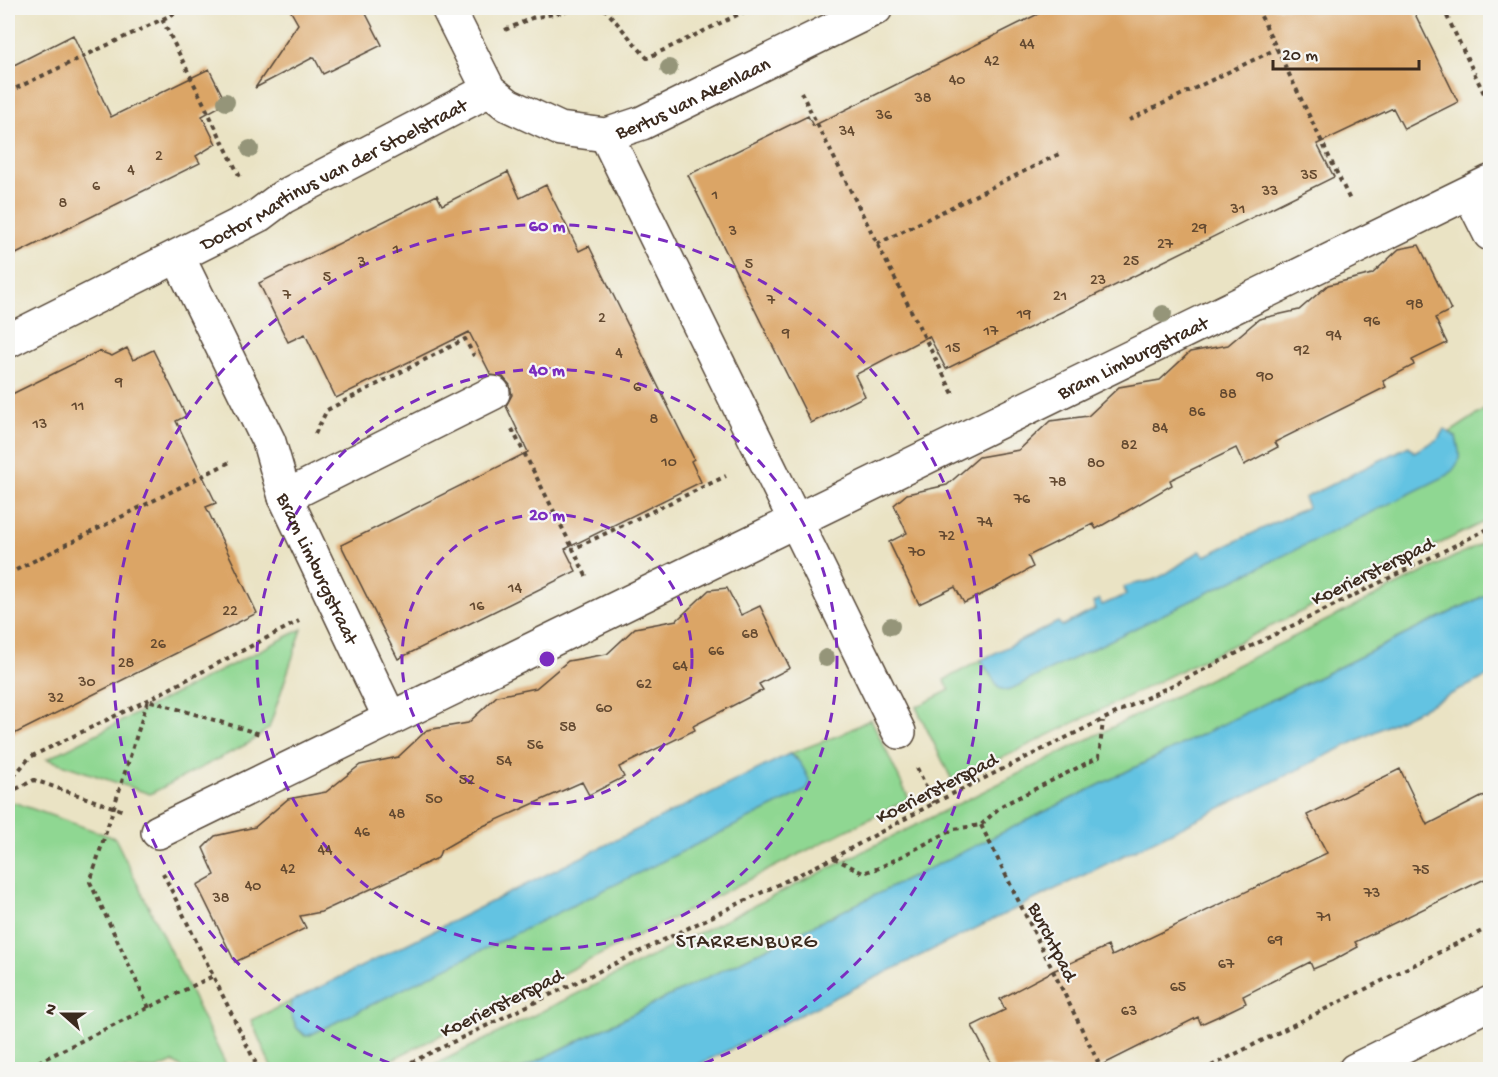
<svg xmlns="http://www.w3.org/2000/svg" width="1498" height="1077" font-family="'Gochi Hand',sans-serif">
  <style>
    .green { fill: #8fd792; stroke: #658058; stroke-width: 1.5 }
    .water { fill: #63c3e2; stroke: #4f7680; stroke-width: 1.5 }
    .building { fill: #dba566 }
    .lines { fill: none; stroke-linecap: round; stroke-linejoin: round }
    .minor-casing { stroke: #554637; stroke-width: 36 }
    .path { stroke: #554637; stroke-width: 4; stroke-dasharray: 4.5 4.5; stroke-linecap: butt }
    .minor { stroke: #fff; stroke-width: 33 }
    .tree { fill: #959579 }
    .ring { fill: none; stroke: #7b2cbf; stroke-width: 3; stroke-dasharray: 10 8 }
    .labels { text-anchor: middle; stroke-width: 4.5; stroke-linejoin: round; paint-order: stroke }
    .number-label { font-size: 16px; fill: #634930 }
    .street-label { font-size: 20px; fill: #3b2a1e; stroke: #f6f6f2 }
    .neighbourhood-label { font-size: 21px; letter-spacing: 1.5px; fill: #3b2a1e; stroke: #f6f6f2 }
    .centre { fill: #7b2cbf; stroke: #f6f6f2; stroke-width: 3 }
    .ring-label { font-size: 18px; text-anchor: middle; font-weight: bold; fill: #7b2cbf; stroke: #f6f6f2; stroke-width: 4.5; stroke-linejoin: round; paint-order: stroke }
  </style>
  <rect width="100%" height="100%" fill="#f6f6f2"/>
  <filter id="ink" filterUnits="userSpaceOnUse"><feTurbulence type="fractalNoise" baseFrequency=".0167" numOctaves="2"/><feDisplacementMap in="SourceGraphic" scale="12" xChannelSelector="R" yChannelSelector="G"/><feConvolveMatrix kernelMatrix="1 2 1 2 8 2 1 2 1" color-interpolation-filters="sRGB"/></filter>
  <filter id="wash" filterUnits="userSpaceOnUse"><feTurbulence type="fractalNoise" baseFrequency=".008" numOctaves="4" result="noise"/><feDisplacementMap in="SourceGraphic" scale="24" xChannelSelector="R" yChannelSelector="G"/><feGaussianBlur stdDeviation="1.35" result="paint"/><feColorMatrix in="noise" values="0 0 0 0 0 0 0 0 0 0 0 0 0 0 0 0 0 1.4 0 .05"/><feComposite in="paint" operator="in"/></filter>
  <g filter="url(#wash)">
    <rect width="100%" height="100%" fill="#eae3c4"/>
    <!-- green -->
    <path class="green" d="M1490 406V519L953 782 916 707 950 690 944 680 981 660 999 688 1456 437 1449 433Z
      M1490 539V593L521 1069 424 1070Z
      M302 629 269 728 249 743 150 794 47 759Z
      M871 719 909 799 373 1069H272L251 1020 292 1001 289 1010 297 1028 305 1036 797 758 789 754 842 734Z
      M13 802 115 838 228 1069H184L173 1062 157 1069H8V805Z"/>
    <!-- water -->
    <path class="water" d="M1444 429 1456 437C1461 456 1462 462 1448 475L1007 691 999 688 981 660 1058 622 1062 626 1096 609 1093 603 1099 599 1102 605 1126 595 1124 587C1136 582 1146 583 1156 579 1172 572 1185 560 1200 551L1205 556 1308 507 1304 498 1409 446 1414 452 1438 439Z
      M1490 593V675L690 1069H521Z
      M789 754C801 760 805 771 810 782L807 790 310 1035 306 1036 297 1028 289 1010 292 1001Z"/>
    <g id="blocks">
      <!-- building -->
      <path class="building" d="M289 8H363L382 45 323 74 314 57 255 88 298 24Z
        M1050 8H1412L1458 102 1404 129 1393 108 1317 144 1334 177 946 369 929 336 855 375 865 396 811 423 688 175 808 116 813 126Z
        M73 35 111 117 209 69 226 103 202 116 216 144 196 156 200 163 8 258V68Z
        M508 172 520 198 546 185 579 251 589 246 694 459 691 461 701 482 565 549 576 571 398 659 341 545 528 452 506 406 512 395 510 385 503 377 491 375 469 332 336 398 305 334 288 342 259 283 437 195 442 205Z
        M1419 245 1451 310 1435 318 1447 343 1412 360 1414 365 1383 381 1386 387 1275 442 1278 447 1244 465 1236 448 1170 480 1172 485 1096 529 1093 524 1028 556 1033 567 995 588 964 603 955 587 919 604 889 542 907 533 894 505 907 494 947 485 979 457 1019 450 1050 421 1088 416 1119 387 1160 380 1190 352 1228 345 1259 319 1299 310 1328 285 1372 274 1399 249Z
        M127 348 133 360 153 350 186 416 176 421 216 503 206 507 257 613 8 737V396L99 351 112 356Z
        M727 588 741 615 760 606 790 668 759 684 763 690 693 726 695 730 619 767 624 777 589 795 582 782 481 827 441 850 438 858 321 912 300 916 306 928 235 962 197 885 215 875 203 848 215 836 255 827 288 799 326 792 360 765 398 757 427 730 468 723 497 696 536 688 568 661 607 654 635 628 677 620 709 590Z
        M1400 769 1427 825 1491 792V876L1355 942 1358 947 1332 961 1313 969 1310 962 1243 996 1246 1003 1221 1015 1201 1024 1198 1017 1092 1070H995L972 1026 1005 1010 1000 999 1055 970 1108 946 1112 956 1327 853 1307 815Z"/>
    </g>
  </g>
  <g filter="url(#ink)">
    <use href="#blocks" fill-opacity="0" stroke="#554637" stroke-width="1.5"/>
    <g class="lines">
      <defs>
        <g id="minor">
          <path id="s1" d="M448 8 489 90 508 105 560 129 606 135 642 123 876 8"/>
          <path d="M606 135 899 732"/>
          <path d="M1470 194 1490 234"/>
          <path id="s2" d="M178 257 269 442 285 497 390 718"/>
          <path id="s3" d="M8 341 259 215 283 197 489 90"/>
          <path d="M285 497 493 393"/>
          <path id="s4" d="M158 832 1490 182"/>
          <path d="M1355 1070 1490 1003"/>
        </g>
      </defs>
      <!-- minor casing -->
      <use href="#minor" class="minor-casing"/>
      <!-- path -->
      <path class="path" d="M527 8 532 18 584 8
        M604 8 647 58 752 8
        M1257 8 1351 202
        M1443 8 1490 106
        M162 19 240 177
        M505 30 532 18
        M8 92 186 8
        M801 92 954 396
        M1129 120 1276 49
        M877 244 1061 153
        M512 429 573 549
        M315 434 327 410 465 339 474 356
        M8 574 232 461
        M586 576 573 549 726 476
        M917 768 934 803
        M8 783 30 757 148 700 299 621
        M8 793 34 780 124 811
        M981 825 1102 1070
        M834 858 863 873 879 868 954 829 981 825 1001 806 1099 757 1103 721
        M163 873 259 1070
        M149 1008 90 882 148 700 260 734
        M22 1070 213 976
        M395 1070 833 858 934 803 1490 528
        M1203 1070 1490 927"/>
      <!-- minor -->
      <use href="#minor" class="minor"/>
    </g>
    <!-- trees -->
    <g class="tree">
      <circle cx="669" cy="68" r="9"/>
      <circle cx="226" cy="102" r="9"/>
      <circle cx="250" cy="149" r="9"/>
      <circle cx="1163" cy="314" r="9"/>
      <circle cx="891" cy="626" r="9"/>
      <circle cx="826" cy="658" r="9"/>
    </g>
  </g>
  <!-- distance rings -->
  <g class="ring">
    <circle cx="547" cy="659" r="145"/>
    <circle cx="547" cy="659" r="290"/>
    <path d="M406 1069A434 434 0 1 1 688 1069"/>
  </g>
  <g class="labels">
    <!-- number labels -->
    <g class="number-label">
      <text x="1027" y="48">44</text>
      <text x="992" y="65">42</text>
      <text x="957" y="84">40</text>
      <text x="923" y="102">38</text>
      <text x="884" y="119">36</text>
      <text x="847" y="135">34</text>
      <text x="159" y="160">2</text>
      <text x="131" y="174">4</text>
      <text x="1309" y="179">35</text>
      <text x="96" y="190">6</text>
      <text x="1270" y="195">33</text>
      <text x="715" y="199">1</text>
      <text x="63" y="207">8</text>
      <text x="1238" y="213">31</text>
      <text x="1199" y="232">29</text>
      <text x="733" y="235">3</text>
      <text x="1165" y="248">27</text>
      <text x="396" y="253">1</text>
      <text x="1131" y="265">25</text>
      <text x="362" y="266">3</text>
      <text x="749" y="268">5</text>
      <text x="327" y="281">5</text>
      <text x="1098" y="284">23</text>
      <text x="287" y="299">7</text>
      <text x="1060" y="300">21</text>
      <text x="771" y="304">7</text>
      <text x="1415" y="308">98</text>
      <text x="1024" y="318">19</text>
      <text x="602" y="322">2</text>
      <text x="1372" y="325">96</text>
      <text x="991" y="335">17</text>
      <text x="786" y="337">9</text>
      <text x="1334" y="339">94</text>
      <text x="953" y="352">15</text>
      <text x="1302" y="354">92</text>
      <text x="619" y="357">4</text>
      <text x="1265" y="380">90</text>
      <text x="119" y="386">9</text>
      <text x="637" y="391">6</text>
      <text x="1228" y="398">88</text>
      <text x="78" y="410">11</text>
      <text x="1197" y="416">86</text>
      <text x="654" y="423">8</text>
      <text x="40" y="428">13</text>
      <text x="1160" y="432">84</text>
      <text x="1129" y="449">82</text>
      <text x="669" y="466">10</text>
      <text x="1096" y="467">80</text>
      <text x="1058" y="486">78</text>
      <text x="1022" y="503">76</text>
      <text x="985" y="526">74</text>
      <text x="947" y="540">72</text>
      <text x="917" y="556">70</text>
      <text x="515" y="592">14</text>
      <text x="477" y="610">16</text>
      <text x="230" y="615">22</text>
      <text x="750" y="638">68</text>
      <text x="158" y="648">26</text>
      <text x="716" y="655">66</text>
      <text x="126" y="667">28</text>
      <text x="680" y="670">64</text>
      <text x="87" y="686">30</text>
      <text x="644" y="688">62</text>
      <text x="56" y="702">32</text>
      <text x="604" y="712">60</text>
      <text x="568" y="731">58</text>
      <text x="535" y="749">56</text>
      <text x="504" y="765">54</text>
      <text x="467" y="784">52</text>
      <text x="434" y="803">50</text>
      <text x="397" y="818">48</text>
      <text x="362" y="836">46</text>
      <text x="325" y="854">44</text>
      <text x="288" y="873">42</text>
      <text x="1421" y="874">75</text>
      <text x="253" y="890">40</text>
      <text x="1372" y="897">73</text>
      <text x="221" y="902">38</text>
      <text x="1324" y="921">71</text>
      <text x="1275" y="944">69</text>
      <text x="1226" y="968">67</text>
      <text x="1178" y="991">65</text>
      <text x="1129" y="1015">63</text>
    </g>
    <!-- street labels -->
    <g class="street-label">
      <text dy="7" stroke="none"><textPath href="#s1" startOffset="314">Bertus van Akenlaan</textPath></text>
      <text dy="7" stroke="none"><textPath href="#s3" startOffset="366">Doctor Martinus van der Stoelstraat</textPath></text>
      <text dy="7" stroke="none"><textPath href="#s4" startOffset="1084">Bram Limburgstraat</textPath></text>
      <text transform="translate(1372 570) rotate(-26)" y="7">Koeriersterspad</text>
      <text dy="7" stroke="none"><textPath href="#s2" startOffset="342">Bram Limburgstraat</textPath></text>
      <text transform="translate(936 787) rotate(-27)" y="7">Koeriersterspad</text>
      <text transform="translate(1054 941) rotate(63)" y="7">Burchtpad</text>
      <text transform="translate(501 1002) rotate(-26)" y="7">Koeriersterspad</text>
    </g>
    <!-- neighbourhood labels -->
    <g class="neighbourhood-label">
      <text x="747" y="947">STARRENBURG</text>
    </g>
  </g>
  <circle cx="547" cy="659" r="9" class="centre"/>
  <g class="ring-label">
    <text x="547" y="231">60 m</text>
    <text x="547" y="375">40 m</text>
    <text x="547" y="520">20 m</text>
  </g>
  <!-- margin -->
  <rect width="1498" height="1077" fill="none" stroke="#f6f6f2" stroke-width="30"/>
  <!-- north arrow -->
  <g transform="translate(63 1014) rotate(291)" stroke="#f6f6f2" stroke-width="4.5" paint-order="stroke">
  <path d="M0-4.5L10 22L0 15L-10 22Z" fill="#3b2a1e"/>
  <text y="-9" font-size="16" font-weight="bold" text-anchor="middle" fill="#3b2a1e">N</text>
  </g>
  <!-- scale -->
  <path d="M1273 60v9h146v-9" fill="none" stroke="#3b2a1e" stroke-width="3"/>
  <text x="1282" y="60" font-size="18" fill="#3b2a1e" stroke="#f6f6f2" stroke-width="4.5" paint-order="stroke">20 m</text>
</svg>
